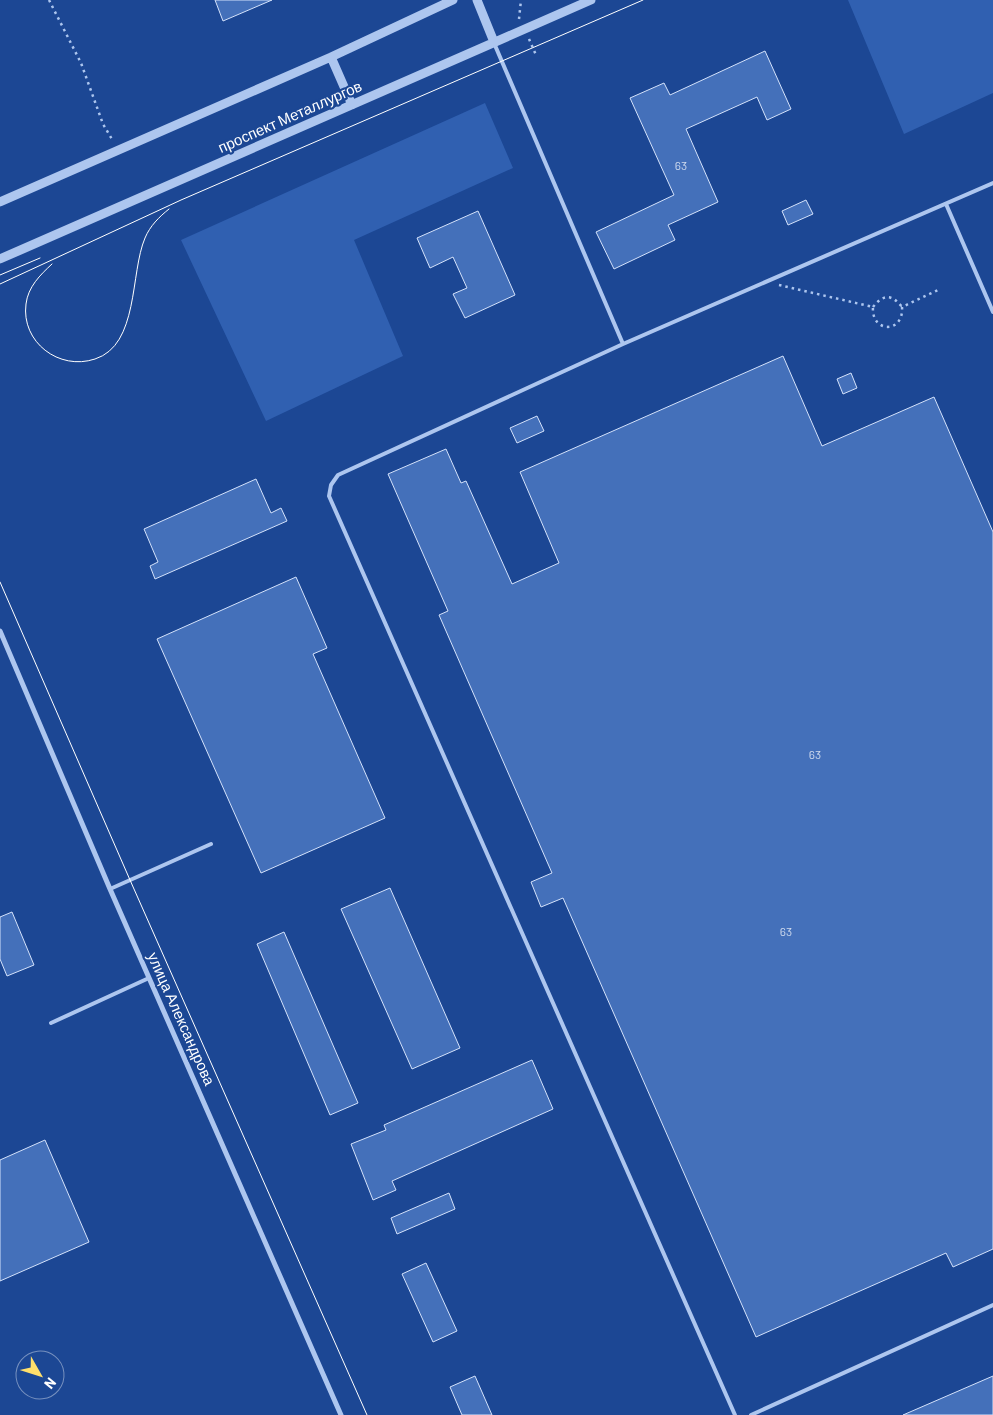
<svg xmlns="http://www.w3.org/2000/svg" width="993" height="1415" font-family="Barlow,sans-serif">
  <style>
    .green { fill: #3060b1 }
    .building { fill: #4470ba; stroke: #d4e2fb }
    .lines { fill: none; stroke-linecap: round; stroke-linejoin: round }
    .path { stroke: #adc6ef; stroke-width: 2.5; stroke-dasharray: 2.5 4; stroke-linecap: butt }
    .service { stroke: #adc6ef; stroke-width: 4 }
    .minor { stroke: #adc6ef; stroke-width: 5 }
    .tertiary { stroke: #adc6ef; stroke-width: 9 }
    .tram { stroke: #fff; stroke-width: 1 }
    .labels { text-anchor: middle; stroke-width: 4.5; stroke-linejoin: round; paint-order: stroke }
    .number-label { font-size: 12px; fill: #d0dbee }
    .street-label { font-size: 15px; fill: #fff; stroke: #1c4794 }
  </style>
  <rect width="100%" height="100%" fill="#1c4794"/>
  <!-- green -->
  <path class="green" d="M848 0H993V93L904 134Z
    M485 103 513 168 354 240 403 356 266 421 181 240Z"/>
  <!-- building -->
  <path class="building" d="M215 0H272L223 21Z
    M765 51 791 109 767 120 757 97 686 129 718 202 668 225 675 240 614 269 596 232 674 195 630 98 664 83 670 95Z
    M806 200 813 214 788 225 782 211Z
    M478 211 515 295 465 318 453 294 467 288 453 257 430 268 417 238Z
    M783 356 822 446 934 397 993 532V1249L953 1267 946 1253 756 1337 563 898 541 907 531 882 552 873 439 615 448 611 388 474 446 449 461 483 466 481 512 584 559 563 520 472Z
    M851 373 857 388 843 394 837 379Z
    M537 416 544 431 517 443 510 428Z
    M256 479 271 513 281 508 287 521 155 579 150 566 158 562 144 529Z
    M296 577 327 648 313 654 385 818 261 873 157 639Z
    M390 888 460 1048 412 1069 341 909Z
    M12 912 34 965 7 976 0 959V917Z
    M284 932 358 1103 330 1115 257 944Z
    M532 1060 553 1109 392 1181 396 1190 373 1200 351 1144 386 1130 384 1125Z
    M45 1140 89 1242 0 1281V1160Z
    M449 1193 455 1209 397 1234 391 1218Z
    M426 1263 457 1331 433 1342 402 1274Z
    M475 1376 492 1415H462L450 1387Z
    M993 1376V1415H903Z"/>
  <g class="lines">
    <!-- path -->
    <path class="path" d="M49 0 81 63 103 124 113 141
      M519 19 521 0
      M529 39 536 55
      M779 285 873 307C871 333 904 334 902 307L938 290
      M873 307C883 294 892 294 902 307"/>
    <!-- service -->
    <path class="service" d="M494 43 623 344
      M946 204 993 312
      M110 889 211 844
      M51 1023 149 978
      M735 1415 329 496 331 485 338 475 623 344 993 183
      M751 1415 993 1305"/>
    <!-- minor -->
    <path class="minor" d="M0 631 110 889 341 1415"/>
    <!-- tertiary -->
    <path class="tertiary" d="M477 0 494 42
      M331 57 352 105
      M0 202 331 57 453 0
      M0 259 591 0"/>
    <!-- tram -->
    <path class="tram" d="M52 264C40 275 28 287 26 304 21 342 59 371 95 359 139 345 130 273 145 238 150 226 159 217 169 209
      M0 275 40 258
      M0 284 181 200 643 0
      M0 582 130 880 367 1415"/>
  </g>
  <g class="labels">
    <!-- number labels -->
    <g class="number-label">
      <text x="681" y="170">63</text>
      <text x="815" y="759">63</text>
      <text x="786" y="936">63</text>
    </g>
    <!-- street labels -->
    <g class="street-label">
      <text transform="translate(290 117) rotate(-24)" y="5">проспект Металлургов</text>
      <text transform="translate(181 1019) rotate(66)" y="5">улица Александрова</text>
    </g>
  </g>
  <!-- north arrow -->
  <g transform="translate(40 1375) rotate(129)"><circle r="24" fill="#1c4794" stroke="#7791bf"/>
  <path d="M0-4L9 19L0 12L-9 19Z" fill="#ffdf6b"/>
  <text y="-8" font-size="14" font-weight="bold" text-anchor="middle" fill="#ffffff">N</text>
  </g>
</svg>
